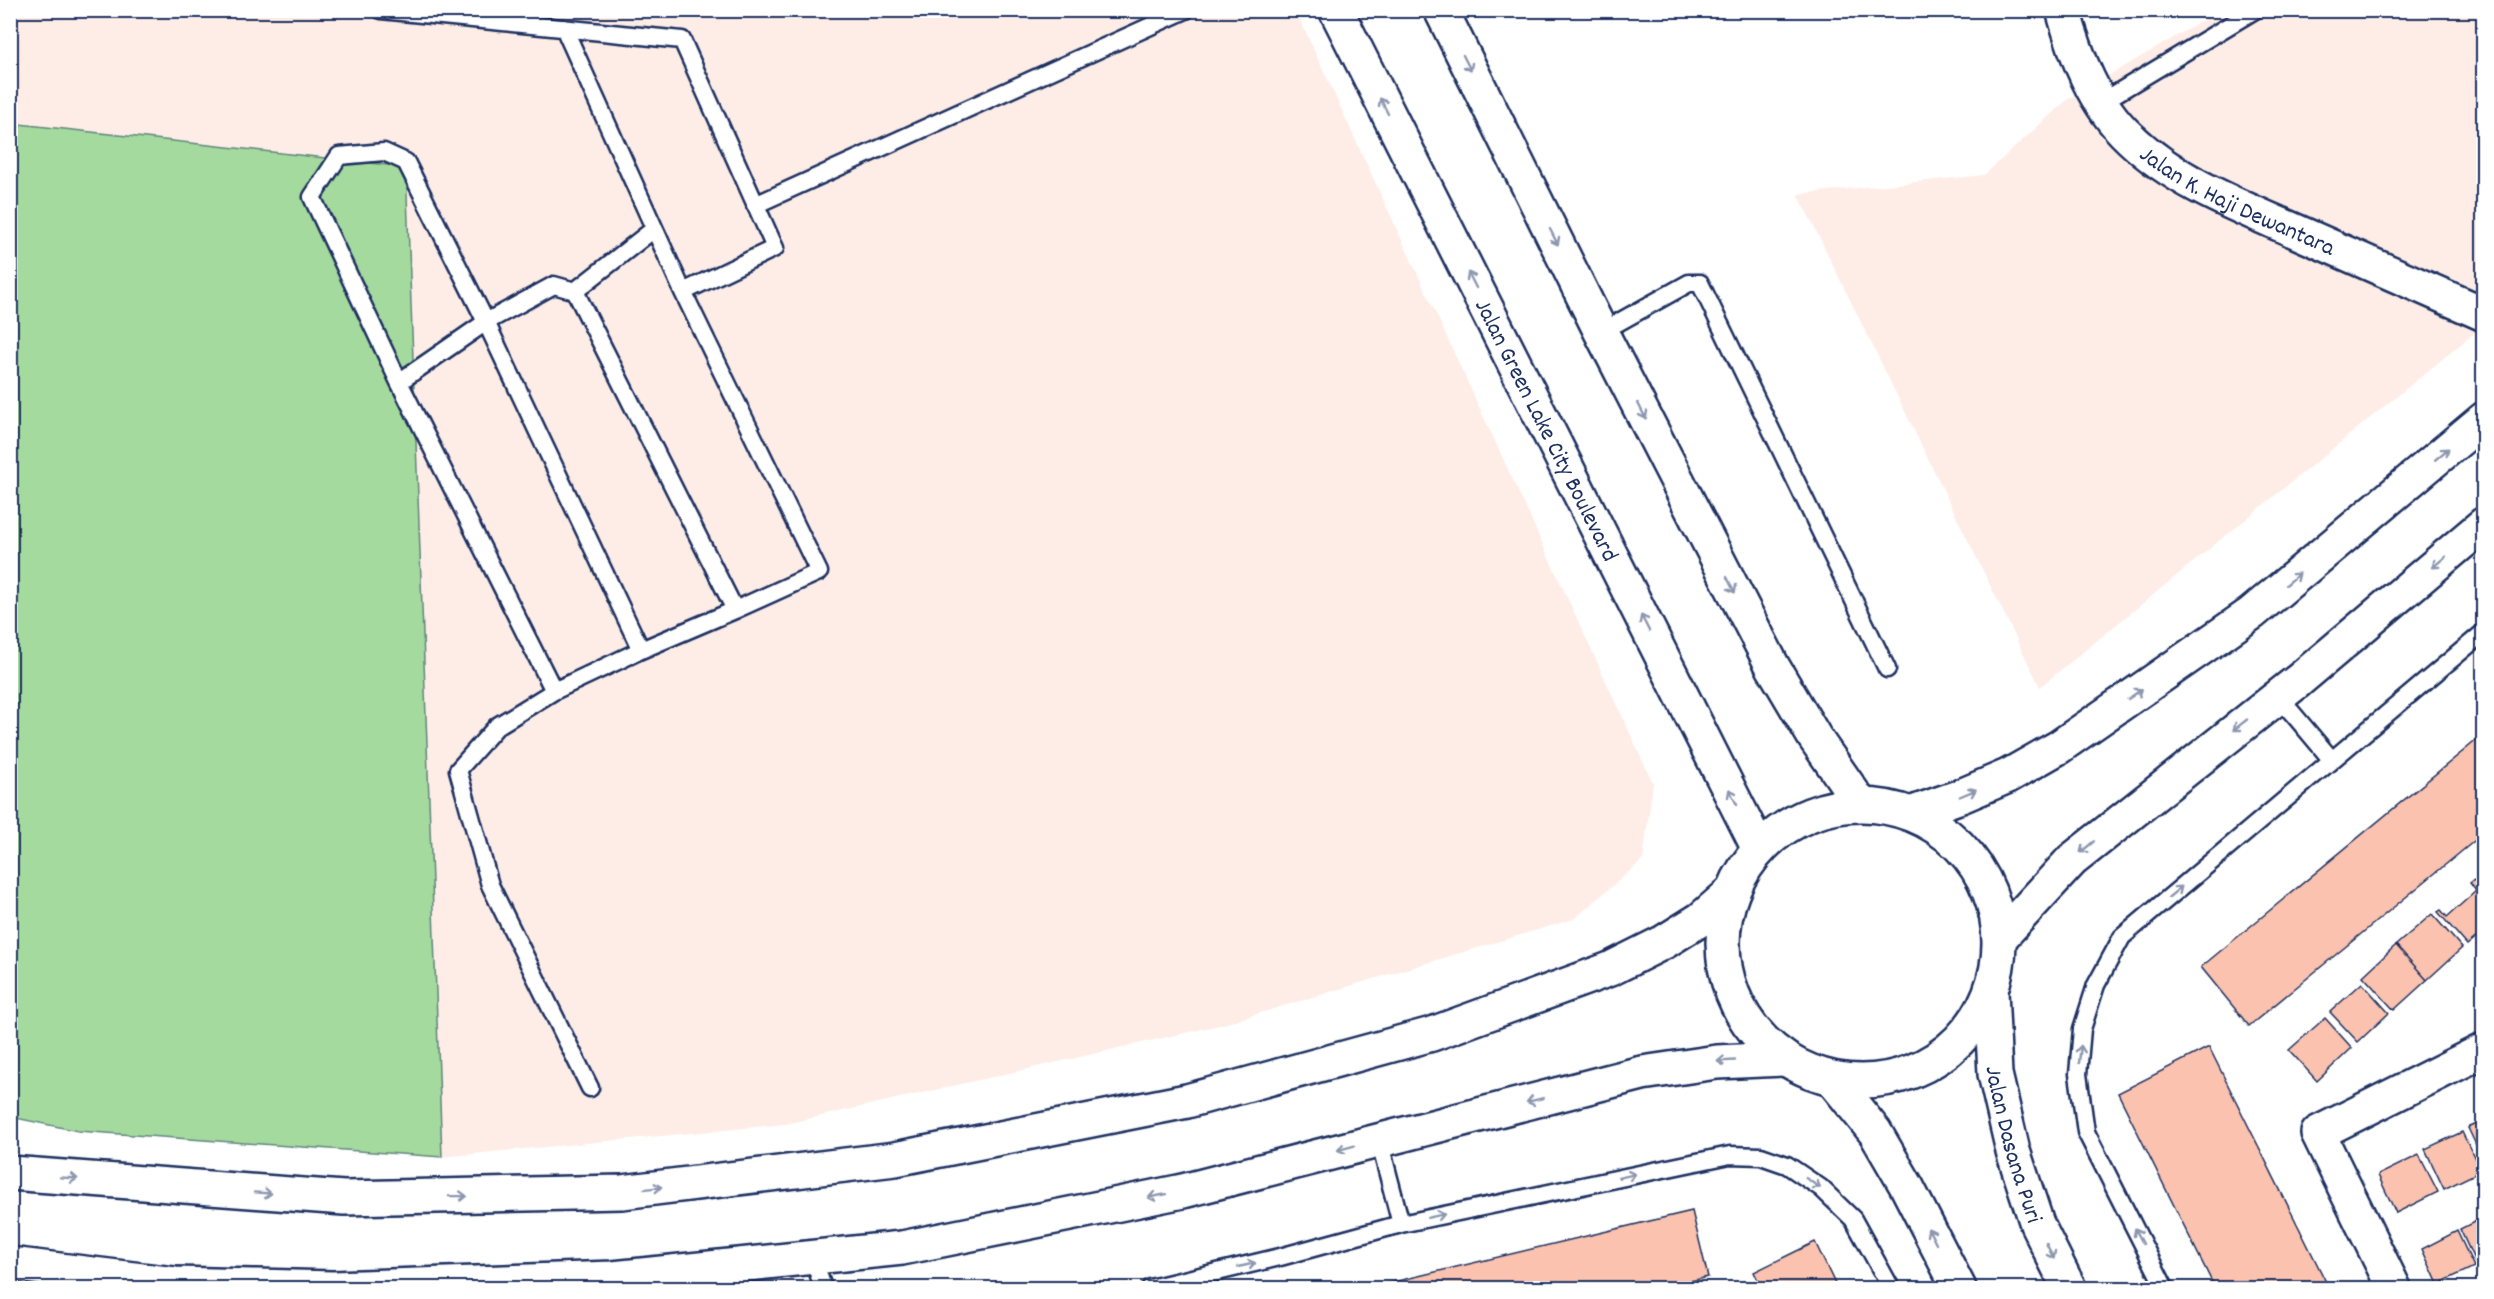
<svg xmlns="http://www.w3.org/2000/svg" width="2494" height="1299" font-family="Dekko,sans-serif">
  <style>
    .built { fill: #feede7 }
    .green { fill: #a4da9d; stroke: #60847e; stroke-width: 1.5 }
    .building { fill: #fac2af; stroke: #1b2f5e; stroke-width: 1.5 }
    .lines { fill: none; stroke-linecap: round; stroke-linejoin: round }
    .service-casing { stroke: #1b2f5e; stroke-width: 21 }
    .minor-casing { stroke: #1b2f5e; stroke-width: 38 }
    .tertiary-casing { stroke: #1b2f5e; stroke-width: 38 }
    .primary-casing { stroke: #1b2f5e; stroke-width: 38 }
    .service { stroke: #fff; stroke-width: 16 }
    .minor { stroke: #fff; stroke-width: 33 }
    .tertiary { stroke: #fff; stroke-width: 33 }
    .primary { stroke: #fff; stroke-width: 33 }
    .oneway { stroke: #8d97ae }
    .labels { text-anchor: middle; stroke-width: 4.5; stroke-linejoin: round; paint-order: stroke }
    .street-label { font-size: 24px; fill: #1b2f5e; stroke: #fff }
  </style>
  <rect width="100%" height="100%" fill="#fff"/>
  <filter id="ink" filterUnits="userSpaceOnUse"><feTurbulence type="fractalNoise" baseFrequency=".0167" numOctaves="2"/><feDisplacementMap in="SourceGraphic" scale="12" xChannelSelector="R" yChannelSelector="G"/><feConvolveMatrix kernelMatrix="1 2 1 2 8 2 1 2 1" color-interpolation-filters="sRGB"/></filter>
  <g filter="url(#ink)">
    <!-- built -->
    <path class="built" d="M11 11H1296L1653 783 1643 860 1574 919 1220 1025 786 1124 442 1157 406 167 11 123Z
      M2219 11H2483V326L2040 687 1798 194 1984 175 2067 100Z"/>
    <!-- green -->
    <path class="green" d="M10 123 406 167 442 1157 78 1131 11 1117Z"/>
    <!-- building -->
    <path class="building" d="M2484 734V833L2249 1026 2201 967Z
      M2474 880 2484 892V931L2467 945 2438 912 2441 910 2447 917 2476 891 2470 883Z
      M2432 914 2462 948 2427 980 2396 945Z
      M2396 945 2427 980 2394 1010 2363 976Z
      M2362 983 2389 1013 2358 1042 2330 1012Z
      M2325 1018 2352 1048 2317 1081 2289 1050Z
      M2209 1047 2329 1288H2215L2118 1093Z
      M2484 1121V1162L2468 1128Z
      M2462 1132 2481 1171 2444 1189 2425 1149Z
      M2419 1155 2438 1192 2396 1213 2378 1175Z
      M1692 1211 1708 1277 1660 1288H1368Z
      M2484 1217V1263L2477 1266 2460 1229Z
      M2457 1231 2474 1267 2438 1284 2422 1249Z
      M1815 1242 1837 1288H1762L1754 1272Z"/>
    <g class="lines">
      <defs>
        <path id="service" d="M381 10 682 40 775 248 683 292
          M2100 103 2255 10
          M755 205 1186 10
          M575 291 654 229
          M1601 332 1689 283H1700L1887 669
          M399 382 486 322 641 650
          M554 691 399 382 312 197 339 156 384 152 406 162 486 322 554 285 575 291 735 610 819 572 683 292 564 28
          M2278 696 2331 759
          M590 1088 490 885 458 770 497 726 554 691 641 650 735 610
          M1379 1140 1401 1224
          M813 1257 823 1288
          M1150 1288 1280 1257 1401 1224 1730 1155 1761 1156 1787 1165 1821 1188 1853 1219 1891 1288
          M2165 1288 2086 1132 2078 1074 2082 1029 2096 985 2122 937 2484 632"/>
        <g id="minor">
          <path id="s1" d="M2063 10C2076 56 2094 105 2130 138 2177 183 2241 207 2300 233 2361 260 2422 287 2484 314"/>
          <path d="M2394 1288 2318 1133 2484 1050"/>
        </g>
        <g id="tertiary">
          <path id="s2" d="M1336 10 1759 849"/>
          <path d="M1441 10 1601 332 1773 667 1815 738 1860 803"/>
          <path d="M1913 813 1961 796 2008 776 2059 747 2252 613 2484 419"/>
          <path d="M2000 938 2072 860 2298 681 2484 524"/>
        </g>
        <g id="primary">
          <circle cx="1861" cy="943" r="138"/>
          <path id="s3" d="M1991 991 1995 1074 2013 1151 2037 1224 2069 1288"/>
          <path d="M1832 1079 1875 1132 1907 1187 1959 1288"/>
          <path d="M10 1173 344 1198 622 1192 895 1159 1187 1101 1432 1034 1610 969 1664 942 1701 919 1733 891"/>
          <path d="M10 1264 175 1284 333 1288 613 1278 902 1248 1183 1191 1642 1073 1717 1062 1784 1059"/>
        </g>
      </defs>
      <!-- service casing -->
      <use href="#service" class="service-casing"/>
      <!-- minor casing -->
      <use href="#minor" class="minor-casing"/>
      <!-- tertiary casing -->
      <use href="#tertiary" class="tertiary-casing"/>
      <!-- primary casing -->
      <use href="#primary" class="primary-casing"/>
      <!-- service -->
      <use href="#service" class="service"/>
      <!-- minor -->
      <use href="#minor" class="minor"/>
      <!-- tertiary -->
      <use href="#tertiary" class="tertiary"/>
      <!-- primary -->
      <use href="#primary" class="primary"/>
    </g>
    <!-- one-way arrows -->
    <defs><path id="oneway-shaft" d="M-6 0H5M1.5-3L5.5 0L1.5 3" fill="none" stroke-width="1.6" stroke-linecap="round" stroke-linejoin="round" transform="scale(1.5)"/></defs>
    <g class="oneway">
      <use href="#oneway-shaft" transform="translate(1467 63) rotate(63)"/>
      <use href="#oneway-shaft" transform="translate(1384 106) rotate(-117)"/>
      <use href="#oneway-shaft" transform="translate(1554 237) rotate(63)"/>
      <use href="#oneway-shaft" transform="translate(1472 280) rotate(-117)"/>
      <use href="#oneway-shaft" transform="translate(1642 411) rotate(63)"/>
      <use href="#oneway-shaft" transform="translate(2442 454) rotate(-40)"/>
      <use href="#oneway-shaft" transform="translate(2439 562) rotate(140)"/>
      <use href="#oneway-shaft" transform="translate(2293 579) rotate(-40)"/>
      <use href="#oneway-shaft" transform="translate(1731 585) rotate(63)"/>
      <use href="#oneway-shaft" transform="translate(1645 623) rotate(-117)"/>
      <use href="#oneway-shaft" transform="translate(2135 694) rotate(-35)"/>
      <use href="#oneway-shaft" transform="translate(2240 725) rotate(142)"/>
      <use href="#oneway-shaft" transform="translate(1968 793) rotate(-23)"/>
      <use href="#oneway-shaft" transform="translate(1733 797) rotate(-117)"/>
      <use href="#oneway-shaft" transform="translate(2087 847) rotate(140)"/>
      <use href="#oneway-shaft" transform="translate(2175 892) rotate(-40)"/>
      <use href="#oneway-shaft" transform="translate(2080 1054) rotate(-84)"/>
      <use href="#oneway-shaft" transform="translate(1726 1061) rotate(177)"/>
      <use href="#oneway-shaft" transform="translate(1535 1100) rotate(166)"/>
      <use href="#oneway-shaft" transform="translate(1346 1148) rotate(165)"/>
      <use href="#oneway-shaft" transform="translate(1627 1176) rotate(-12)"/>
      <use href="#oneway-shaft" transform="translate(69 1178) rotate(4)"/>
      <use href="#oneway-shaft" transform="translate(1813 1183) rotate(34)"/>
      <use href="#oneway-shaft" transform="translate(653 1188) rotate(-7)"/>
      <use href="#oneway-shaft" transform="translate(263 1193) rotate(4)"/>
      <use href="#oneway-shaft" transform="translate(458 1196) rotate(-1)"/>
      <use href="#oneway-shaft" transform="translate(1157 1196) rotate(169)"/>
      <use href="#oneway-shaft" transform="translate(1436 1216) rotate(-12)"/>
      <use href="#oneway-shaft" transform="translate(1932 1236) rotate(-117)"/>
      <use href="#oneway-shaft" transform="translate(2139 1236) rotate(-117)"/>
      <use href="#oneway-shaft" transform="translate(2050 1251) rotate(64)"/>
      <use href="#oneway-shaft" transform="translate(1247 1265) rotate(-13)"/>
    </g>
  </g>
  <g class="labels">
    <!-- street labels -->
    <g class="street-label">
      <text dy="8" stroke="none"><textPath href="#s1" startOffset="272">Jalan K. Haji Dewantara</textPath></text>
      <text dy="8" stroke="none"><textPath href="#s2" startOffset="470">Jalan Green Lake City Boulevard</textPath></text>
      <text dy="8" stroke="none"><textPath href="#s3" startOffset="156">Jalan Dasana Puri</textPath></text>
    </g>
  </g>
  <!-- margin -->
  <rect width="2494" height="1299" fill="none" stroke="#fff" stroke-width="36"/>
  <rect x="18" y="18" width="2458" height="1263" fill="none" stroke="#1b2f5e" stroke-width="2" filter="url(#ink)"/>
</svg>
